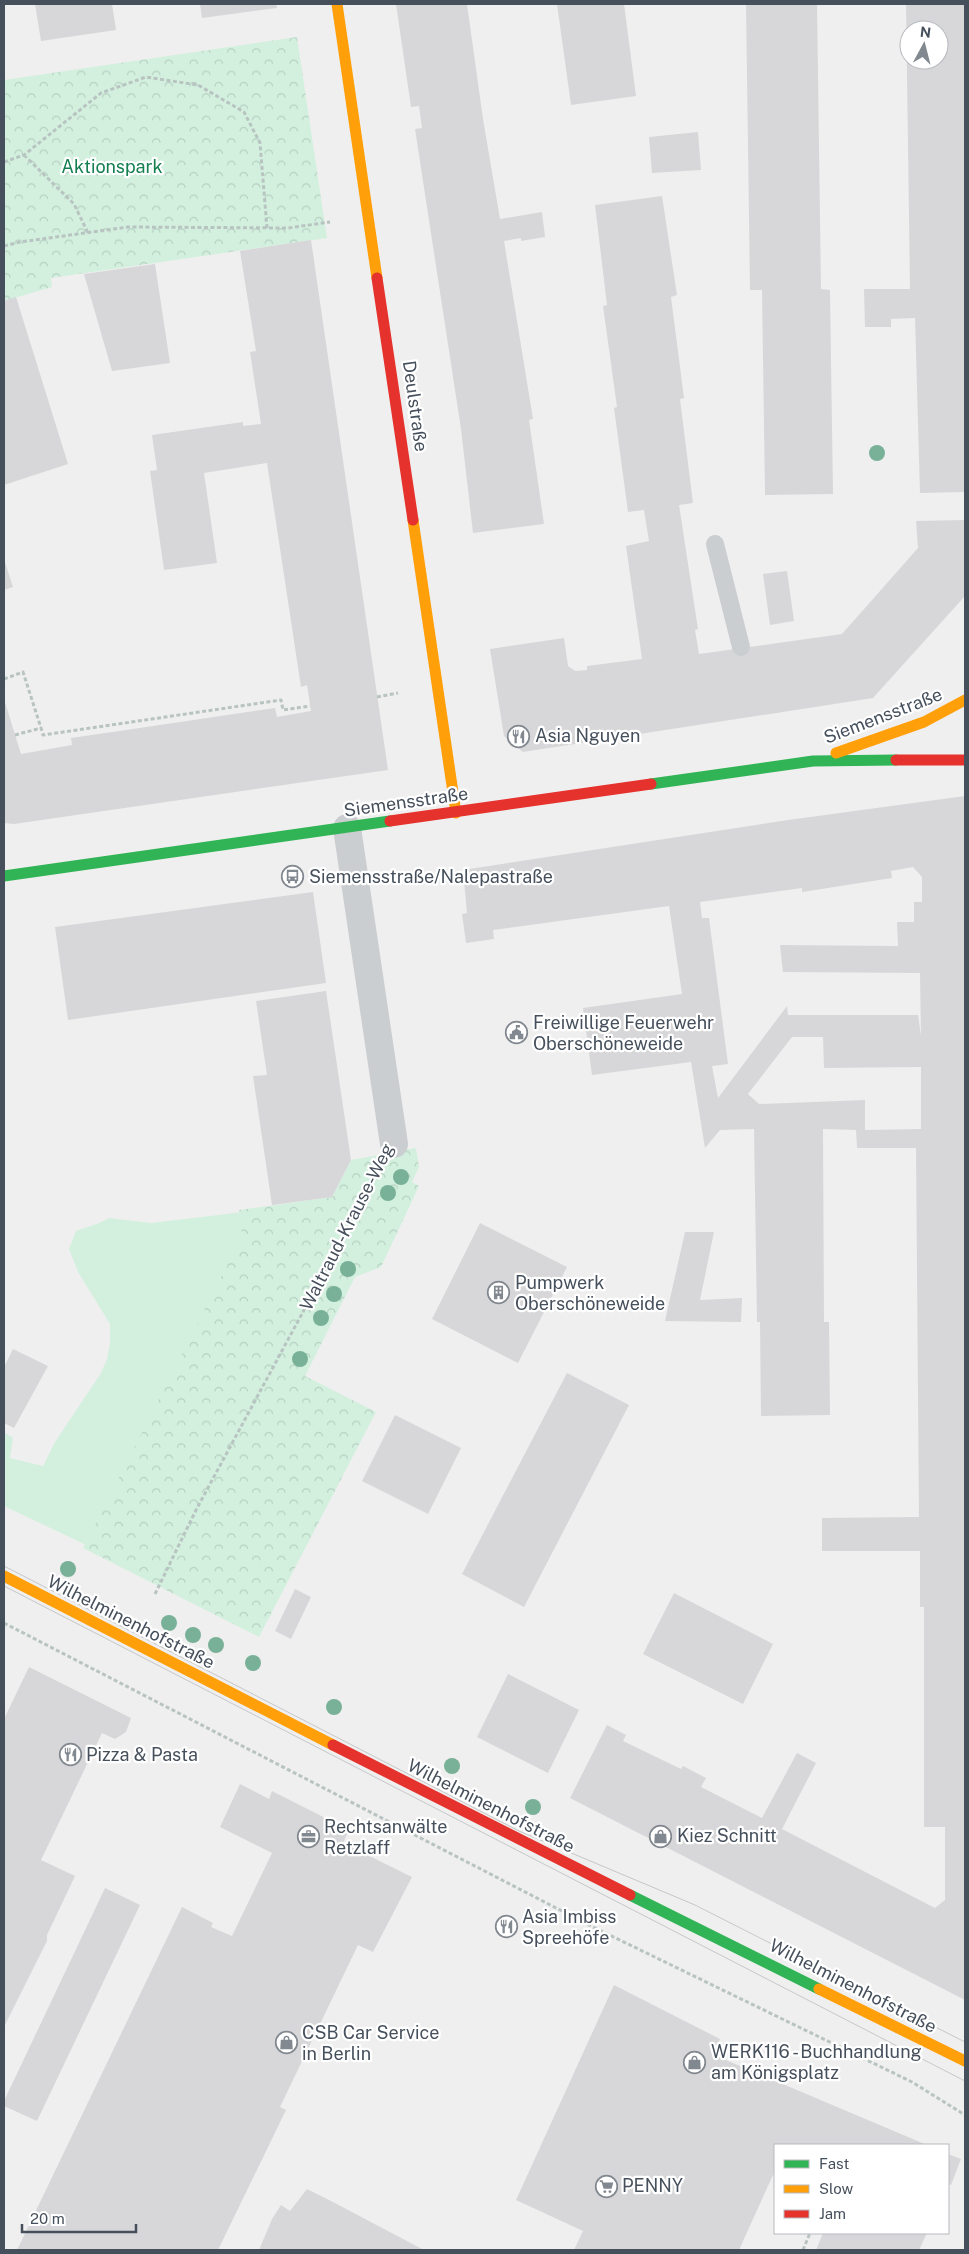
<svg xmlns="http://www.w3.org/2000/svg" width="969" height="2254" font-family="'Public Sans',sans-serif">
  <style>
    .grass { fill: #d3f0df }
    .forest { fill: url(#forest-crowns) }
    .building { fill: #d7d7d9; fill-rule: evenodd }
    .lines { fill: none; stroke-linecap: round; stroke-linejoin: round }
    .path { stroke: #b8c4c1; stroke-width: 3; stroke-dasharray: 4 2.5; stroke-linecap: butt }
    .lane { stroke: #cbced0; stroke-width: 18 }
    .street { stroke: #cbced0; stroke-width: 28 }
    .fast { stroke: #30b455; stroke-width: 11 }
    .slow { stroke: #ff9f0a; stroke-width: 11 }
    .jam { stroke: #e5322d; stroke-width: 11 }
    .tram { stroke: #c5c7c9; stroke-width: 1 }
    .tree { fill: #78b198 }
    .labels { text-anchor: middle; stroke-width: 4.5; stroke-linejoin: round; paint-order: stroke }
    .park-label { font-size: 18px; fill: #157f50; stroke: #fff }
    .street-label { font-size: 18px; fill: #46505c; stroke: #fff }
    .poi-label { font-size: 18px; fill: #46505c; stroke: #fff; text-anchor: start }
  </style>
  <defs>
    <pattern id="forest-crowns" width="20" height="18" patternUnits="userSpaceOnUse" patternTransform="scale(1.25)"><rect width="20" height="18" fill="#d3f0df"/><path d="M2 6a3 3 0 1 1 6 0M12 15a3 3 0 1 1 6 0" fill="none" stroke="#b6d0c2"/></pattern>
  </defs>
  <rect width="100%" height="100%" fill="#f0efef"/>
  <!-- grass -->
  <path class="grass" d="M329 1202 143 1572 4 1506V1432L13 1438 10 1458 43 1466 55 1442 101 1373 107 1359 110 1343V1324L78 1272 69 1249 76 1231 99 1223 109 1218 151 1223Z"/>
  <!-- forest -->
  <path class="forest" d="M297 37 327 238 51 278 52 287 4 301V80Z
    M416 1148 419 1167 412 1182 419 1186 381 1267 355 1277 305 1376 376 1412 259 1637 83 1548 242 1236 239 1210 332 1197 351 1160Z"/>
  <!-- building -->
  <path class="building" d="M35 4H112L116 30 41 41Z
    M200 4H276L277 8 202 18Z
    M396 4H467L483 119 500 219 542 212 545 237 521 241V238L504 241 533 419 529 420 544 524 473 533 461 429 415 129 422 128 419 106 411 107Z
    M557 4H624L636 96 571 105Z
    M746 4H817L821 289 830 290 833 494 765 495 762 290H750Z
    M906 4H965V492L920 493 915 318 891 319V327H865L864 289H910ZM909 30H939V60H909Z
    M698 132 701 170 652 173 649 137Z
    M662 196 677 295 671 297 684 398 680 399 693 503 679 505 698 629 695 630 699 654 842 634 918 548 916 521 965 520V596L873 698 523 752 504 736 490 649 564 638 568 666 575 671 587 670V666L642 659 626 546 649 541 644 510 628 512 614 408 617 407 603 306 607 305 595 205Z
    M311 240 388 770 14 824 4 823V699L21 754 72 745 71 738 126 730 275 708 277 717 311 711 307 685 301 687 267 463 204 473 217 563 164 570 150 471 157 470 152 435 243 422V426L261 424 250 352 256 351 240 251Z
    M155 264 170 363 112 371 84 274Z
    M16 297 68 464 4 485V301Z
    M4 559 13 587 4 590Z
    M787 571 794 621 770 625 763 574Z
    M965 796V2000L570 1798 607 1725 626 1735 623 1741 681 1769 683 1766 706 1778 701 1787 762 1818 797 1753 816 1763 782 1829 935 1908 945 1900V1827H924V1607H920V1551H822V1518L919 1517 916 1148H857L856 1130 823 1129 824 1322H829L830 1415 761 1416 760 1322H757L754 1129 720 1130 705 1148 691 1062 592 1075 583 1008 682 994 669 906 493 930 494 939 466 943 462 914 467 913 463 870 788 820ZM913 867 922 877V902H914V922H897L898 946 780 945 783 972 920 973 921 1036 918 1015H788L787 1006 718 1098 712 1066 728 1064 709 918H702L700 902 802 888V892L892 878 891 871ZM792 1037H823L824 1068 921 1067V1129L865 1130V1100L759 1104 748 1094Z
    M313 892 326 983 68 1020 55 927Z
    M326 991 351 1160 332 1197 272 1205 253 1076 267 1075 256 1001Z
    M480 1223 567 1267 518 1363 432 1319Z
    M685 1232H714L700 1300 742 1298 741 1322 665 1321Z
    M13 1349 48 1366 14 1428 4 1423V1367Z
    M567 1373 629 1405 524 1607 462 1574Z
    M395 1415 461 1448 428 1514 362 1481Z
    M295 1589 311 1597 291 1639 275 1631Z
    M674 1593 773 1644 743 1704 643 1654Z
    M29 1667 131 1718 126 1732 115 1739 102 1733 41 1860 75 1876 47 1935V1941L4 2027V1719Z
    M508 1674 579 1710 548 1773 477 1737Z
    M240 1784 269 1799 272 1791 349 1830 343 1843 412 1877 373 1952 358 1945 280 2107 286 2110 218 2250H17L182 1907 213 1923 211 1927 232 1936 272 1853 220 1827Z
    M105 1888 140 1905 37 2121 4 2106V2101Z
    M614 1985 720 2039 714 2055 927 2145H775V2176L773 2175 739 2250H574L583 2231 516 2200Z
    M948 2154 961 2159 951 2185 948 2184Z
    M307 2189 331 2201 424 2250H259L272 2219 281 2205 290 2211Z
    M823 2233H927L919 2250H816Z"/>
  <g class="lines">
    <!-- path -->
    <path class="path" d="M24 155 74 204 88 233
      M4 162 24 155 101 93 146 77 198 85 244 112 260 143 267 228
      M4 246 20 242 128 227 288 228 330 222
      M4 679 23 672 41 728
      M377 697 398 693
      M15 735 41 728 43 735 281 700 283 710 310 706
      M155 1594 196 1510 378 1173
      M4 1623 593 1927 912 2082 965 2115
      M803 2250 810 2233"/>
    <!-- lane -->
    <path class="lane" d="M715 544 741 647"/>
    <!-- street -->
    <path class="street" d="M347 828 394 1144"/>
    <!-- fast -->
    <path class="fast" d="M651 784 813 761 896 760
      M4 876 390 821
      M630 1895 819 1989"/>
    <!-- slow -->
    <path class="slow" d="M337 4 377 278
      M413 520 456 813
      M836 753 924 722 965 700
      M4 1576 333 1745
      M819 1989 965 2061"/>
    <!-- jam -->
    <path class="jam" d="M377 278 413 520
      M896 760H965
      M390 821 651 784
      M333 1745 630 1895"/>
    <!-- tram -->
    <path class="tram" d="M4 1566 519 1831 695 1905 965 2042
      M4 1586 965 2081"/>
  </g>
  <!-- trees -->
  <g class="tree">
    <circle cx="877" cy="453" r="8"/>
    <circle cx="401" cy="1177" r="8"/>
    <circle cx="388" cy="1193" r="8"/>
    <circle cx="348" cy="1269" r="8"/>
    <circle cx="334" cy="1294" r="8"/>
    <circle cx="321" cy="1318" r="8"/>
    <circle cx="300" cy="1359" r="8"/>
    <circle cx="68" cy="1569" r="8"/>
    <circle cx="169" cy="1623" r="8"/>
    <circle cx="193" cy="1635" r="8"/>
    <circle cx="216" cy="1645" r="8"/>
    <circle cx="253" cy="1663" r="8"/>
    <circle cx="334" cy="1707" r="8"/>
    <circle cx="452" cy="1766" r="8"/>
    <circle cx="533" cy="1807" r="8"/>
  </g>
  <!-- icons -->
  <defs>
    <symbol id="restaurant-ring" viewBox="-11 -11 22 22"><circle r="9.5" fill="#fff" stroke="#82888f" stroke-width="1.5"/><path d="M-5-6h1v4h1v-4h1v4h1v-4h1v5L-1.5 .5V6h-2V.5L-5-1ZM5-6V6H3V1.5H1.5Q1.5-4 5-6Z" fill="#82888f"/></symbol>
    <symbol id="bus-ring" viewBox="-11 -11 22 22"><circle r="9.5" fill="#fff" stroke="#82888f" stroke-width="1.5"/><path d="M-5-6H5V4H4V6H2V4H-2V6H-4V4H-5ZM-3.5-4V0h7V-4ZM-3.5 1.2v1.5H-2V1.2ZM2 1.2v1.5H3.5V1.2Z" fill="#82888f"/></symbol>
    <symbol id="civic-ring" viewBox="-11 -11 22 22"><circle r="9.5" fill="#fff" stroke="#82888f" stroke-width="1.5"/><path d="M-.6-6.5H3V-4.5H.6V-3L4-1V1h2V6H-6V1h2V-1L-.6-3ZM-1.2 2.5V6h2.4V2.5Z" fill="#82888f"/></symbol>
    <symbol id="building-ring" viewBox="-11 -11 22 22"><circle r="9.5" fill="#fff" stroke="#82888f" stroke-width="1.5"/><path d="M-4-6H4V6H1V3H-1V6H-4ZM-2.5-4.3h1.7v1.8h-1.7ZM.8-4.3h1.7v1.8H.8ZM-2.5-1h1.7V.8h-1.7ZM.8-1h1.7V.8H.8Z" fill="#82888f"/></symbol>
    <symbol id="shop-ring" viewBox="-11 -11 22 22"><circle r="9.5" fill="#fff" stroke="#82888f" stroke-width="1.5"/><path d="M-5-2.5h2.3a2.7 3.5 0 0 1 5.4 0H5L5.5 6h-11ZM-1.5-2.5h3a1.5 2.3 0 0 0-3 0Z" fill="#82888f"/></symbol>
    <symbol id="office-ring" viewBox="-11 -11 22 22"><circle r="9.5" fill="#fff" stroke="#82888f" stroke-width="1.5"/><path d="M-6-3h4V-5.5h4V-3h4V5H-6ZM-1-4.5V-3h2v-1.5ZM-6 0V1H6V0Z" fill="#82888f"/></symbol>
    <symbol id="supermarket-ring" viewBox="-11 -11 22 22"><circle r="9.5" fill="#fff" stroke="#82888f" stroke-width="1.5"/><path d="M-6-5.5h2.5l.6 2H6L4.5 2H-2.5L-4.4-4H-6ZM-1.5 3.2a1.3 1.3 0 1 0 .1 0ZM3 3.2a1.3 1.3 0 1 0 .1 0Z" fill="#82888f"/></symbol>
  </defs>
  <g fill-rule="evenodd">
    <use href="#restaurant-ring" x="506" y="724" width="25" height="25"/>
    <use href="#bus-ring" x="280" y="864" width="25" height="25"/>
    <use href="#civic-ring" x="504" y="1020" width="25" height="25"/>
    <use href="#building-ring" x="486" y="1280" width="25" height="25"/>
    <use href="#restaurant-ring" x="58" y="1742" width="25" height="25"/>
    <use href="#shop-ring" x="648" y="1824" width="25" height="25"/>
    <use href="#office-ring" x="296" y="1824" width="25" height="25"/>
    <use href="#restaurant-ring" x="494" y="1914" width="25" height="25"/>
    <use href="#shop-ring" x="274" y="2030" width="25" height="25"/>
    <use href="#shop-ring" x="682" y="2050" width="25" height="25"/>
    <use href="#supermarket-ring" x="594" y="2174" width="25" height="25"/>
  </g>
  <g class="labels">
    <!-- park labels -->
    <g class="park-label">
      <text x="112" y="173">Aktionspark</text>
    </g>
    <!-- street labels -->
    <g class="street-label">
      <text transform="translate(415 406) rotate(82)" y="6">Deulstraße</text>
      <text transform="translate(883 716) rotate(-21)" y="6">Siemensstraße</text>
      <text transform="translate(406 802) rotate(-8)" y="6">Siemensstraße</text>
      <text transform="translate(347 1227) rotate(-63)" y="6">Waltraud-Krause-Weg</text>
      <text transform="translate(131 1622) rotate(27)" y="6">Wilhelminenhofstraße</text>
      <text transform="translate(491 1806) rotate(27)" y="6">Wilhelminenhofstraße</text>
      <text transform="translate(853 1986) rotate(27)" y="6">Wilhelminenhofstraße</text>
    </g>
    <!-- poi labels -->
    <g class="poi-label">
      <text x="535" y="742">Asia Nguyen</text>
      <text x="309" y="883">Siemensstraße/Nalepastraße</text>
      <text x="533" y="1029">Freiwillige Feuerwehr<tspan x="533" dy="21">Oberschöneweide</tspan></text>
      <text x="515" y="1289">Pumpwerk<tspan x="515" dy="21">Oberschöneweide</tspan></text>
      <text x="86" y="1761">Pizza &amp; Pasta</text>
      <text x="324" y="1833">Rechtsanwälte<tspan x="324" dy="21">Retzlaff</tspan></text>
      <text x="677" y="1842">Kiez Schnitt</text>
      <text x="522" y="1923">Asia Imbiss<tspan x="522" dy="21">Spreehöfe</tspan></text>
      <text x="302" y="2039">CSB Car Service<tspan x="302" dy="21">in Berlin</tspan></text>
      <text x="711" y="2058">WERK116 - Buchhandlung<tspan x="711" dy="21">am Königsplatz</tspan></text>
      <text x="622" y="2192">PENNY</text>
    </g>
  </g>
  <!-- border -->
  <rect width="969" height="2254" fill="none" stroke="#46505c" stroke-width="10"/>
  <!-- legend -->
  <rect x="774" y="2144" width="175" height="90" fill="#ffffff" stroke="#b5b9be"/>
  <rect x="784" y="2160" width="25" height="8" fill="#30b455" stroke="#b5b9be"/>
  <text x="819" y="2169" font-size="15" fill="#46505c">Fast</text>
  <rect x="784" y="2185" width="25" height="8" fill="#ff9f0a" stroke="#b5b9be"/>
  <text x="819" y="2194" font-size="15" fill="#46505c">Slow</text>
  <rect x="784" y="2210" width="25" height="8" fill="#e5322d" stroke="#b5b9be"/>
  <text x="819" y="2219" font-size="15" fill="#46505c">Jam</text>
  <!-- north arrow -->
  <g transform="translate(924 45) rotate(7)"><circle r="24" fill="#ffffff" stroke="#b5b9be"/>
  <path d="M0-4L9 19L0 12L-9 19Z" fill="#82888f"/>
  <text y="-8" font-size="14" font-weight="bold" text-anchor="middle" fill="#46505c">N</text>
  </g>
  <!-- scale -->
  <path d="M22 2224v8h114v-8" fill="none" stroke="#46505c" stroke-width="2.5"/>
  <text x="30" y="2224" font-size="15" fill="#46505c" stroke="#ffffff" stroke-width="4" paint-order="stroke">20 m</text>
</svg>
